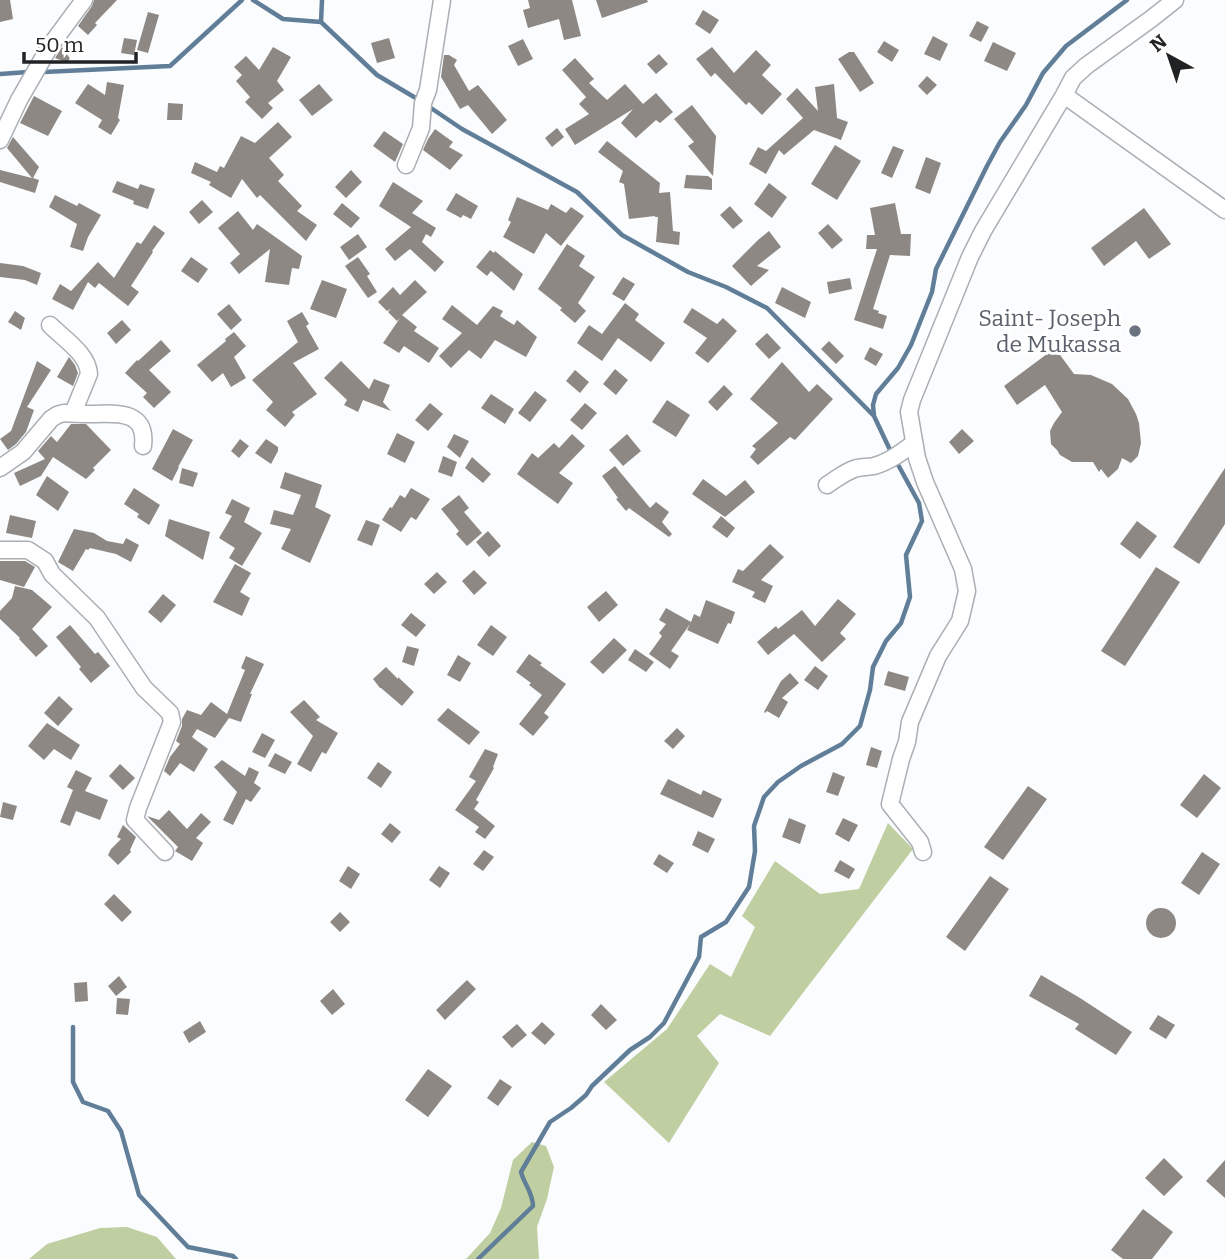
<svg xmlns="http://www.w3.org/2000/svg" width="1225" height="1259" font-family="Bitter,serif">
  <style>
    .green { fill: #c0cfa1 }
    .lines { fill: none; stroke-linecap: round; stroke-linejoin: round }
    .stream { stroke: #617e99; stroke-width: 4.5 }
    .building { fill: #8e8884 }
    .street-casing { stroke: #aaafb4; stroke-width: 19 }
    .street { stroke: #fff; stroke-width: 16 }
    .worship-dot { fill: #6b7280; stroke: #fff; stroke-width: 2.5 }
    .labels { text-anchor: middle; stroke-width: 6; stroke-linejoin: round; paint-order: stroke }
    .worship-label { font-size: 23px; fill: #5b616d; stroke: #fff; text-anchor: end }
  </style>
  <rect width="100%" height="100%" fill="#fafcfe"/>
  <!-- green -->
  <path class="green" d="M888 823 913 849 770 1036 720 1014 697 1036 719 1063 669 1143 604 1082 667 1029 710 964 731 977 755 927 742 916 775 861 820 894 859 889Z
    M532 1142 546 1146 554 1167 547 1199 537 1227 539 1259H466L490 1233 501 1208 513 1160Z
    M127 1227 157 1237 176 1259H29L47 1244 100 1228Z"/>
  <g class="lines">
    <!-- stream -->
    <path class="stream" d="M253 0 283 19 321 22 377 75 419 100
      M321 22 322 0
      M44 72 170 66 242 0
      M0 74 28 72
      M428 106 462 129 577 192 622 235 688 272 726 287 767 308 874 416
      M891 452 874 416 873 405 876 394 898 368 911 345 932 292 936 269 987 166 1000 142 1026 105 1043 73 1066 46 1127 0
      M73 1027V1082L83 1102 108 1111 121 1131 139 1195 188 1247 233 1256 236 1259
      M478 1259 533 1206C533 1193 524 1184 521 1172L550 1122 571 1108 586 1095 592 1086 630 1050 650 1037 664 1023 699 957 701 937 726 922 749 887 755 851 754 826 764 797 778 782 801 766 842 744 860 726 870 690 873 667 886 641 901 623 910 597 906 555 922 521 919 503 896 461"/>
  </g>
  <!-- building -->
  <path class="building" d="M0 0H10L13 19 0 22Z
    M94 0H117L95 23 97 25 88 35 78 26 92 6Z
    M528 0H572L581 36 564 40 559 19 528 28 523 10 530 8Z
    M596 0H647L648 2 602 18Z
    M703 10 719 20 710 34 695 24Z
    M148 12 159 15 148 53 137 50Z
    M977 21 989 27 981 42 969 36Z
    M933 36 948 44 940 61 924 54Z
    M124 38 137 40 134 55 121 53Z
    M389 38 395 58 377 63 371 43Z
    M523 39 533 59 518 66 508 46Z
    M884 41 899 50 892 62 877 52Z
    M993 42 1016 53 1007 71 984 61Z
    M62 47 72 51 68 63 55 58Z
    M273 47 291 57 277 81 284 90 268 103 273 108 262 119 245 102 250 97 236 81 242 75 234 67 246 56 259 70Z
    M712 47 734 73 756 50 771 65 762 75 782 94 762 115 749 102 746 105 715 73 711 77 696 59Z
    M849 52H854L874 83 860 92 838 59Z
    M659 54 668 64 656 74 647 64Z
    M444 55H449L457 60 454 65 469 91 478 85 507 120 492 134 468 105 460 109 441 77Z
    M575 58 594 79 589 83 607 100 625 84 643 104 656 93 673 112 660 123 656 120 636 138 621 123 633 109 575 145 565 129 589 114 579 104 586 97 562 70Z
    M927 76 937 85 927 95 918 86Z
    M107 82 124 85 118 118 120 120 111 135 98 127 102 120 75 103 88 84 105 95Z
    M319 84 333 100 312 116 299 100Z
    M834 84 837 118 848 122 841 140 814 130 784 155 779 150 766 174 749 164 758 147 766 151 803 118 786 99 797 88 818 111 815 87Z
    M34 96 62 111 48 136 20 123Z
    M168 103 183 104 182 120H167Z
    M692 105 716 136 713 176 688 146 694 142 674 119Z
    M278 122 292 137 269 158 284 175 278 181 302 206 297 211 317 225 306 241 260 195 257 198 242 179 231 198 209 185 211 182 191 173 195 162 217 172 220 166 224 168 241 136 255 143Z
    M557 128 564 137 552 147 545 138Z
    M435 129 453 142 449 147 463 155 450 170 423 150 428 139Z
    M384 131 403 144 395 162 373 146Z
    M13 137 39 167 33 178 39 180 35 193 0 182V170L32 178 7 148Z
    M607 141 660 183 659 193 670 192 673 231 680 232 679 245 656 242 658 217H655V216L629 219 624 184 619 182 623 171 598 152Z
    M835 145 861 161 837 200 811 184Z
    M893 146 904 150 892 178 881 173Z
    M926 157 941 163 930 194 915 188Z
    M351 170 362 182 346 198 335 187Z
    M686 175 708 176 712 179V190L684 188Z
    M117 181 138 189 140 184 155 189 148 209 133 204 134 201 112 192Z
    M393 182 423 201 412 213 436 228 431 237 426 234 422 242 444 262 435 272 410 249 395 261 385 249 411 227 379 206Z
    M769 183 787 197 772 218 754 204Z
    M456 193 478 206 471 219 463 215 461 218 446 210Z
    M55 195 77 206 79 203 101 215 88 237 83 251 70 247 77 224 49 207Z
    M517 197 548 210 551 204 566 213 571 207 584 216 561 246 546 233 534 254 503 237 511 222 508 220Z
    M202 200 213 212 199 224 189 212Z
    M342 203 360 218 351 228 333 214Z
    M895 203 901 234H911L910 256 890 255 873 309 879 311 878 313 887 316 883 329 854 320 877 249H866L867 235H875L870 208Z
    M730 206 743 221 733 229 720 215Z
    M1144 208 1171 244 1149 259 1136 241 1104 266 1091 248Z
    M238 211 253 230 257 224 302 256 299 269 292 268 289 285 265 282 270 249 239 274 230 263 240 254 218 228Z
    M828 224 843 240 832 249 818 233Z
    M154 225 165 233 152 251 153 252 131 286 139 292 128 306 99 283 95 288 88 282 73 310 52 299 60 284 71 291 98 262 114 278 137 242 141 244Z
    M769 231 781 247 757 266 769 270 751 286 732 266 758 240Z
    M358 234 367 247 349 260 340 247Z
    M567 244 585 256 579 266 595 277 578 303 586 311 575 323 560 310 562 308 538 289Z
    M490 250 494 253 495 251 523 274 514 291 491 271 487 276 476 267Z
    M191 257 208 269 198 283 181 271Z
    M358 257 370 274 367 276 377 292 368 298 345 266Z
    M0 263 23 266 41 273 37 285 25 280 0 277Z
    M623 277 635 284 624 301 612 294Z
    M850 278 852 289 829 294 827 282Z
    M322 280 347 289 336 318 310 309Z
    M415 280 427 292 402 315 417 327 414 331 439 348 429 363 404 346 399 353 383 343 400 318 397 321 388 312 391 309 387 311 378 302 393 287 400 295Z
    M782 287 811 302 805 318 775 303Z
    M625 303 639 314 635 320 665 343 651 362 618 338 602 361 577 343 589 325 602 334Z
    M229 304 242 320 231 330 217 314Z
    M452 305 477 325 493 306 503 311 500 316 514 325 517 320 537 337 526 357 495 340 481 359 469 350 451 368 439 356 462 333 442 319Z
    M692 308 717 324 723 318 737 331 708 363 695 353 707 338 683 322Z
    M15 311 25 318 21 330 8 322Z
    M302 312 309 324 306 326 319 349 293 363 317 394 292 412 295 415 285 427 266 410 273 402 252 380 298 342 287 321Z
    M122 320 131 330 116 344 107 333Z
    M234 332 246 346 234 357 246 378 231 387 223 373 212 382 197 365 226 341 225 339Z
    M767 333 781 348 769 359 755 344Z
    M161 340 171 351 149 370 171 392 154 408 143 397 147 393 125 373 137 360 138 361Z
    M829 341 844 356 836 364 821 349Z
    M870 347 883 354 876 366 864 359Z
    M1055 348 1074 374 1091 375 1112 384 1128 399 1136 414 1139 423 1141 443 1138 456 1131 463 1122 458 1118 469 1108 478 1101 469 1099 472 1093 462H1072L1060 455 1057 450 1051 444 1050 431 1054 423 1062 412 1045 385 1017 405 1004 386Z
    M69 357 75 365 78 373 73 386 57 377Z
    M37 361 51 370 27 407 34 410 26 432 16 444 8 450 0 439 11 431Z
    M341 361 369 389 374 379 390 385 383 402 391 411 363 400 358 412 344 405 347 400 324 378Z
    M782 362 809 392 817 384 833 399 795 440 790 437 758 465 750 457 756 449 752 446 778 423 750 399Z
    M615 369 628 380 616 395 603 384Z
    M575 370 589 382 580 393 566 381Z
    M724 385 733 394 717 411 708 402Z
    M535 391 547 400 530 422 518 413Z
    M491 394 514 409 505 424 481 408Z
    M667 400 690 415 676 437 652 422Z
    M430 403 443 414 428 431 415 420Z
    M585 403 597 413 582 430 570 420Z
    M71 424H86L111 450 93 468 95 470 86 479 53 457 41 476 20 486 14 473 45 459 38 451 51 436 57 442Z
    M173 429 193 440 178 467H179L172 481 152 469Z
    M962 429 974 441 959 454 949 442Z
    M397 433 415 442 405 463 387 454Z
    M454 434 469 441 460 458 447 447Z
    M572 434 585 446 559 473 573 483 558 504 517 474 532 453 538 458 554 443 559 448Z
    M627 434 641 451 623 466 609 450Z
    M240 439 249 446 239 458 231 451Z
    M266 439 278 447V451L271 464 255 453Z
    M443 456 457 462 452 477 438 472Z
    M472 457 491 474 483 483 465 468Z
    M615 466 650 508 656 502 669 512 662 522 672 534 669 537 629 508 626 511 616 499 618 498 602 476Z
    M182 468 198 473 193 487 179 483Z
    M1225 468V524L1199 564 1173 547Z
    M285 472 322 485 315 507 331 515 310 563 281 549 291 529 270 524 274 510 293 515 301 495 280 488Z
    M47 476 69 492 58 511 36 495Z
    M703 479 726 496 745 480 755 492 725 517 692 494Z
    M134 488 160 505 149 525 137 517 139 514 124 504Z
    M411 488 430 499 416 520 411 517 401 532 382 520 390 507 392 508 400 495 405 498Z
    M459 495 469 508 464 512 482 533 467 546 456 534 459 531 441 509Z
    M232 499 250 508 244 522 262 533 242 566 229 558 235 548 219 538 232 516 225 513Z
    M10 515 36 521 32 538 6 533Z
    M721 516 735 528 727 538 712 527Z
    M169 519 210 532 203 560 165 536Z
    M366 520 380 525 372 546 357 540Z
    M1137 521 1157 536 1140 559 1120 544Z
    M74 529 94 533 107 541 123 544 126 538 139 545 131 562 116 554 90 548 88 550 86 549 73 571 58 562Z
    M488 531 501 546 489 557 476 542Z
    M770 544 784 557 761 580 773 586 765 603 752 597 755 592 732 582 738 569 743 571Z
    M0 561H25L35 567 24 587 0 580Z
    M235 564 251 573 240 592 250 598 242 616 213 602Z
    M1156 567 1180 582 1125 666 1101 651Z
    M474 570 487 583 474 595 462 581Z
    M437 572 447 582 434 594 424 584Z
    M15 586 32 590 52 607 32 629 48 646 36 657 19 639 20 638 0 619V611L12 598Z
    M606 591 618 605 599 622 587 607Z
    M163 594 176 605 161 623 148 612Z
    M838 599 856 614 840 633 846 639 822 662 794 634 768 655 757 642 776 626 778 629 802 610 815 626Z
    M706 600 735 612 731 624 728 623 718 644 687 630 690 624 671 651 679 656 670 669 649 654 662 636 659 633 666 624 659 620 666 608 691 622 694 614 700 617Z
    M411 613 426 625 416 637 401 625Z
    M70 625 95 654 98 652 110 666 91 683 79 669 81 667 56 637Z
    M491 625 507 637 493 656 477 645Z
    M614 638 627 650 603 674 590 662Z
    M407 646 419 649 414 666 402 662Z
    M635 649 654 662 646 672 628 660Z
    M529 654 542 663 540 665 566 684 544 713 549 717 533 736 519 724 542 695 529 685 531 683 516 672Z
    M458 655 471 663 460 682 447 675Z
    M246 656 264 664 250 694H252L241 722 229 718 215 738 197 729 192 737 208 749 194 772 180 763 170 776 164 771 170 757 180 744 176 741 182 726V719L187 710 201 715 211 702 227 714 245 670 241 668Z
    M815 666 828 676 818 690 804 680Z
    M386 667 398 679V677L414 692 402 706 381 688H380L373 679Z
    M888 671 909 677 905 691 884 685Z
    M790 673 799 683 782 698 788 702 779 718 767 711 765 713 764 712 765 710 781 681Z
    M59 696 73 709 58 726 44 713Z
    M304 700 320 717 316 720 338 733 326 754 322 752 311 772 297 764 313 736 290 712Z
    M448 708 480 732 469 745 437 720Z
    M47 723 80 745 71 760 54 749 44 760 28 746Z
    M677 728 685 736 673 749 664 741Z
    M262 733 275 740 265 758 252 752Z
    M871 747 882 751 877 768 866 765Z
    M485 749 498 754 493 767 494 768 476 800 479 802 474 809 495 826 485 839 475 832 479 827 455 810 476 781 469 777Z
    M275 753 292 762 285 774 268 766Z
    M222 760 245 776 249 767 259 772 254 783 261 788 251 802 246 799 233 825 223 820 237 792 214 767Z
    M378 762 392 772 381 788 367 778Z
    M120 764 135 778 123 790 109 776Z
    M76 770 92 778 85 791 108 800 100 820 76 811 70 826 60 822 73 790 67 787Z
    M833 772 845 777 838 796 826 792Z
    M1204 774 1221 788 1197 818 1180 805Z
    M668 779 701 795 703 790 722 799 713 818 660 794Z
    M1028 786 1047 799 1003 860 984 847Z
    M3 802 17 806 13 820 0 817Z
    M169 810 187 829 201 813 211 822 196 838 203 843 192 861 175 851 178 847 147 816 159 820Z
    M789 818 806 825 800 844 782 837Z
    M843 818 858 825 849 842 835 834Z
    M390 823 401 832 392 843 381 834Z
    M123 825 136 837 130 850 131 852 118 865 108 855 111 849 121 839 117 837Z
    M698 831 715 839 708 853 692 845Z
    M484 850 494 857 483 871 473 864Z
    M1202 852 1220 864 1199 895 1181 883Z
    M659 854 674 863 667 873 653 864Z
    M840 860 855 869 849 879 834 871Z
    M348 866 360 874 351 889 339 881Z
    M439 866 450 873 440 888 429 880Z
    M990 876 1009 889 965 951 946 937Z
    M114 894 132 912 122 922 104 904Z
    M1146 923a15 15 0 1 1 30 0a15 15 0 1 1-30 0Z
    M340 912 350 922 340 932 330 922Z
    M1041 975 1080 998 1132 1032 1116 1055 1075 1029 1079 1024 1029 996Z
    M119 976 127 987 116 996 108 986Z
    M467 980 476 989 445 1020 436 1010Z
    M87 982 88 1001 75 1002 74 983Z
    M333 989 345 1004 332 1015 320 1001Z
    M117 998 130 999 128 1015 116 1014Z
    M601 1004 617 1020 606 1030 591 1015Z
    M1158 1015 1175 1025 1166 1039 1149 1029Z
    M200 1021 206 1032 189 1043 183 1032Z
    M542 1022 555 1034 545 1045 531 1033Z
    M517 1024 527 1035 512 1048 502 1037Z
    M428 1069 452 1086 428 1117 405 1100Z
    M500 1079 512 1087 498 1106 487 1098Z
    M1164 1158 1183 1177 1164 1196 1145 1178Z
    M1225 1160V1198L1206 1181Z
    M1143 1209 1173 1232 1152 1259H1123L1111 1250Z"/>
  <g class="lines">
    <defs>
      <path id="street" d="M1064 95 1225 210
        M0 140 19 100 50 46 84 0
        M406 165 421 128 423 103 428 90 442 0
        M50 325C64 339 88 354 89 374L73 413
        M0 468 23 452 51 419 57 415 64 413C74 414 83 414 93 414 118 413 147 411 143 446
        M827 485C836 479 846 471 857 468 863 467 869 467 874 466 889 462 902 452 914 443
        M0 550H28L45 561 52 574 97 618 144 688 170 713 172 722 138 808 135 820 165 852
        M923 852 920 842 890 804 901 759 907 742 910 722 938 656 960 621 967 591 963 569 925 482 917 458 909 412 912 400 970 257 983 231 1064 95 1073 78 1086 66 1151 19 1175 0"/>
    </defs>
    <!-- street casing -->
    <use href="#street" class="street-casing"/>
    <!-- street -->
    <use href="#street" class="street"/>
  </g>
  <!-- markers -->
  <circle class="worship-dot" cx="1135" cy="331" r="7"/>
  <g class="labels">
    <!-- worship labels -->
    <g class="worship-label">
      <text x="1121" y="326">Saint- Joseph<tspan x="1121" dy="26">de Mukassa</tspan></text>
    </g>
  </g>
  <!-- north arrow -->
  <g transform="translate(1169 56) rotate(320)" stroke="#ffffff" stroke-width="5" paint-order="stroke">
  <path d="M0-5L12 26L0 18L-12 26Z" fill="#202224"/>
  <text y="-10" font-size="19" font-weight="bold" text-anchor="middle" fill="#202224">N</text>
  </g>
  <!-- scale -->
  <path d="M24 52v10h112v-10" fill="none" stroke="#202224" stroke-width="3.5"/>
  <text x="35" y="52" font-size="21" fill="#202224" stroke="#ffffff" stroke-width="5" paint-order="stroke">50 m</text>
</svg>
